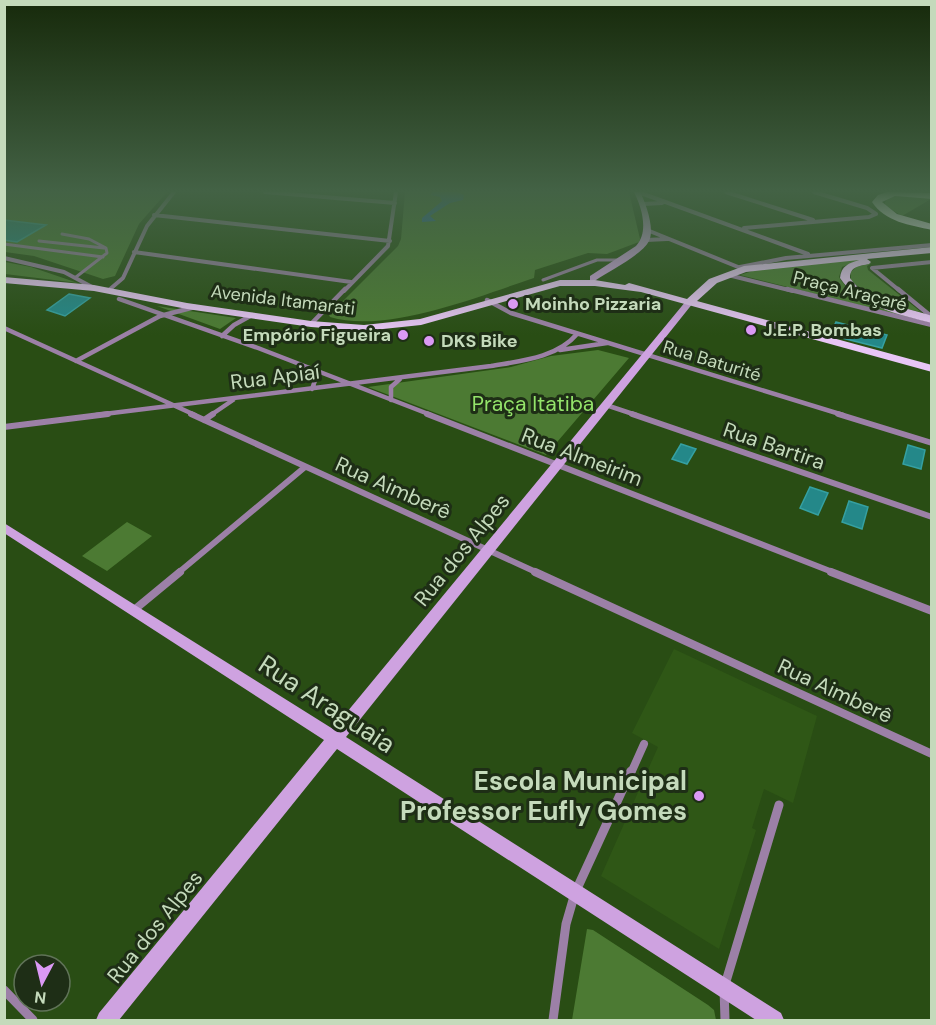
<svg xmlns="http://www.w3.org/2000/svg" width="936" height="1025" font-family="'DM Sans',sans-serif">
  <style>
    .built { fill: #2f5716 }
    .green { fill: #4c7a33 }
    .water { fill: #2769bb }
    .building { fill: #248889; stroke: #35a0a1; stroke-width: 1.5 }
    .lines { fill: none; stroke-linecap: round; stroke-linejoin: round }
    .lane { stroke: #9c80a7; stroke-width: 3 }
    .street-far4 { stroke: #9c80a7; stroke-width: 4 }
    .street-far3 { stroke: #9c80a7; stroke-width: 4.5 }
    .street-far2 { stroke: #9c80a7; stroke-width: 6 }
    .street-far1 { stroke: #9c80a7; stroke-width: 8 }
    .street { stroke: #9c80a7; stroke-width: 9 }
    .secondary { fill: #cea2e0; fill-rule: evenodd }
    .primary { fill: #e8c6f6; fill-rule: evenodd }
    .highway { fill: #f9ecff; fill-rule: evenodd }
    .poi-dot { fill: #db99f5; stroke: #1e2e16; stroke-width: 2 }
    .labels { text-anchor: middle; stroke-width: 6; stroke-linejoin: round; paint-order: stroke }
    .far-street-label { font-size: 18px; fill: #c4dabb; stroke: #1e2e16 }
    .far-poi-label { font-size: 18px; font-weight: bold; fill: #c4dabb; stroke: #1e2e16; text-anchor: start }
    .street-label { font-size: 21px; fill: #c4dabb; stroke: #1e2e16 }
    .park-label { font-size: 21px; fill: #94e46a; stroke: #1e2e16 }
    .near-street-label { font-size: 26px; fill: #c4dabb; stroke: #1e2e16 }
    .near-poi-label { font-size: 26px; font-weight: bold; fill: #c4dabb; stroke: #1e2e16; text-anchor: end }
  </style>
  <rect width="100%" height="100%" fill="#294d14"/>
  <!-- built -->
  <path class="built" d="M674 649 817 716 793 803 764 789 752 828 756 830 719 949 601 876 658 747 632 733Z"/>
  <!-- green -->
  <path class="green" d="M4 192H167L139 224 115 276 103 279 34 256 5 252Z
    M405 192H629L640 239 639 242 607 254 588 253 535 270 534 278C479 296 387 334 330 317L329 315 398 246 401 239Z
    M896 196 931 199 902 216 884 205 887 198Z
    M863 259 842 267 839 277C850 300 896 311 919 320L740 275 756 270Z
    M5 262 31 267 78 283 5 274Z
    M872 263 867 266 868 270 921 312C896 307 868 298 851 280V272L856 267Z
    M157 306 236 318 220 329Z
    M598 350 629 358 546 455 368 387 511 367 551 356Z
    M127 522 152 536 107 571 82 556Z
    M587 929 593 930 708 1005 714 1010 716 1020H572Z"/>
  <!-- water -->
  <path class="water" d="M432 192H457L464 195 463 200 450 203 430 216 436 221 422 222V218L442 201 440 197 431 195Z"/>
  <!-- building -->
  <path class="building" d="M4 220 46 225 17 242 4 240Z
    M69 294 90 298 65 316 47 310Z
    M836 322 887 335 882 348 830 335Z
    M681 444 696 449 687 464 672 459Z
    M908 445 925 450 921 469 903 464Z
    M810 487 828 493 818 515 800 508Z
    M849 501 868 507 862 529 842 522Z"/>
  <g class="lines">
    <!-- lane -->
    <path class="lane" d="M62 234 89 239 106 248 107 253 76 277
      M39 241 104 248
      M4 244 103 257
      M543 280 597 260H621"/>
    <!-- street-far4 -->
    <path class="street-far4" d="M265 192 395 203
      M638 192 808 254
      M726 192 813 220
      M814 192 867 208 876 214
      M643 204 662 203
      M154 215 390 241
      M744 228 869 217 876 214
      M647 230 743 269
      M646 240 667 239
      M134 252 351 282
      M4 258 64 272 94 288
      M740 267 786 258 932 245
      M728 275 793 291
      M109 290 123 278 147 226 174 192
      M344 291 388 246 396 192
      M900 291 872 268 932 262"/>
    <!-- street-far3 -->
    <path class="street-far3" d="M787 289 932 325
      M898 289 932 317
      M119 299 258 348 431 415
      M487 300 511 313 843 415
      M311 324 345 289
      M4 328 195 415
      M222 336 234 325 252 315
      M560 350 607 343
      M76 361 160 316 195 307
      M312 389 318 372
      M391 400V387L400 379
      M606 405 636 415
      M96 415 491 366C520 361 557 358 577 334
      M211 415 233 400"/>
    <!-- street-far2 -->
    <path class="street-far2" d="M191 414 538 573
      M427 414 835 573
      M632 414 932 517
      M838 414 932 443
      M204 420 213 414
      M4 427 108 414
      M178 573 305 467"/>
    <!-- street-far1 -->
    <path class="street-far1" d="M535 572 932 754
      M831 572 932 611
      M134 610 180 572
      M631 773 644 744"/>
    <!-- street -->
    <path class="street" d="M4 990 33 1020
      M553 1020 566 924 575 893 631 771
      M725 1020 724 988 779 805"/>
    <!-- secondary -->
    <path class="secondary" d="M634 192H640C646 203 655 229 649 241 642 255 609 271 596 280H590V276L636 246C649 232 642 208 634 192Z
      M686 301 693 303 346 737 781 1013 784 1020H756L337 749 119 1020H96L99 1013 324 740 4 533V523L333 729Z"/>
    <!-- primary -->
    <path class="primary" d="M932 247V253L867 259 871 262 869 264C860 266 850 266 850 278 866 302 906 307 932 316V323C901 315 858 306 840 278 841 266 849 263 859 260L746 272 717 283 697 301 932 365V372L641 292 595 286H560L421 325 364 331 311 327 187 309 94 291 4 283V277L94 285 187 303 311 321 364 325 420 319 560 280H595L625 285 629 283 687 299 709 279 744 266Z"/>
    <!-- highway -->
    <path class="highway" d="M887 192 932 193V199L895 196 882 202 897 214 932 224V230C910 225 885 222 872 202L878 195Z"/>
  </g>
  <!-- sky -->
  <linearGradient id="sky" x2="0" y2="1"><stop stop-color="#172a0b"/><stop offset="0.57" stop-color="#436245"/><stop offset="1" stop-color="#436245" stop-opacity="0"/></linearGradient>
  <rect width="936" height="335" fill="url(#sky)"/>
  <!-- markers -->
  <g class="poi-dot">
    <circle cx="513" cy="304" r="6"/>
    <circle cx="751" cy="330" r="6"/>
    <circle cx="403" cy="335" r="6"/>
    <circle cx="429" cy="341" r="6"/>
    <circle cx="699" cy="796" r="6"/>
  </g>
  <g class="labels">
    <!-- far-street labels -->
    <g class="far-street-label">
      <text transform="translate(850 291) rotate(14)" y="6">Praça Araçaré</text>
      <text transform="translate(283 300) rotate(7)" y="6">Avenida Itamarati</text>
      <text transform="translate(712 361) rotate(17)" y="6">Rua Baturité</text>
    </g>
    <!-- far-poi labels -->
    <g class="far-poi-label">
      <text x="525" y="310">Moinho Pizzaria</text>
      <text x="763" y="336">J.E.P. Bombas</text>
      <text x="391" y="341" text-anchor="end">Empório Figueira</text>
      <text x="441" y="347">DKS Bike</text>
    </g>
    <!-- street labels -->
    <g class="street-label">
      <text transform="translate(275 377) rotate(-7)" y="7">Rua Apiaí</text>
      <text transform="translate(774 446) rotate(19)" y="7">Rua Bartira</text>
      <text transform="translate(582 457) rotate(21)" y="7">Rua Almeirim</text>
      <text transform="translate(393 488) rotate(24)" y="7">Rua Aimberê</text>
      <text transform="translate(462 550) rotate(-51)" y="7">Rua dos Alpes</text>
      <text transform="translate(835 691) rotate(25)" y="7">Rua Aimberê</text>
      <text transform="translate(155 927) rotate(-51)" y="7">Rua dos Alpes</text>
    </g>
    <!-- park labels -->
    <g class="park-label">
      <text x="533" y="411">Praça Itatiba</text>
    </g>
    <!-- near-street labels -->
    <g class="near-street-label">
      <text transform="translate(327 704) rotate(33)" y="9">Rua Araguaia</text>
    </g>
    <!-- near-poi labels -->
    <g class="near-poi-label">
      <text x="687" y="790">Escola Municipal<tspan x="687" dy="30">Professor Eufly Gomes</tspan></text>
    </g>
  </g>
  <!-- border -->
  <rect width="936" height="1025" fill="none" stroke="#c4dabb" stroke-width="12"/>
  <!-- north arrow -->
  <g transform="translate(42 983) rotate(187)"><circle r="28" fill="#1e2e16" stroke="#607358" stroke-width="1.5"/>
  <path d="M0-4.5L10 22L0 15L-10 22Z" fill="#db99f5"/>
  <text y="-9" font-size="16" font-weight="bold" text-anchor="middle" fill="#c4dabb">N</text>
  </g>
</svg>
